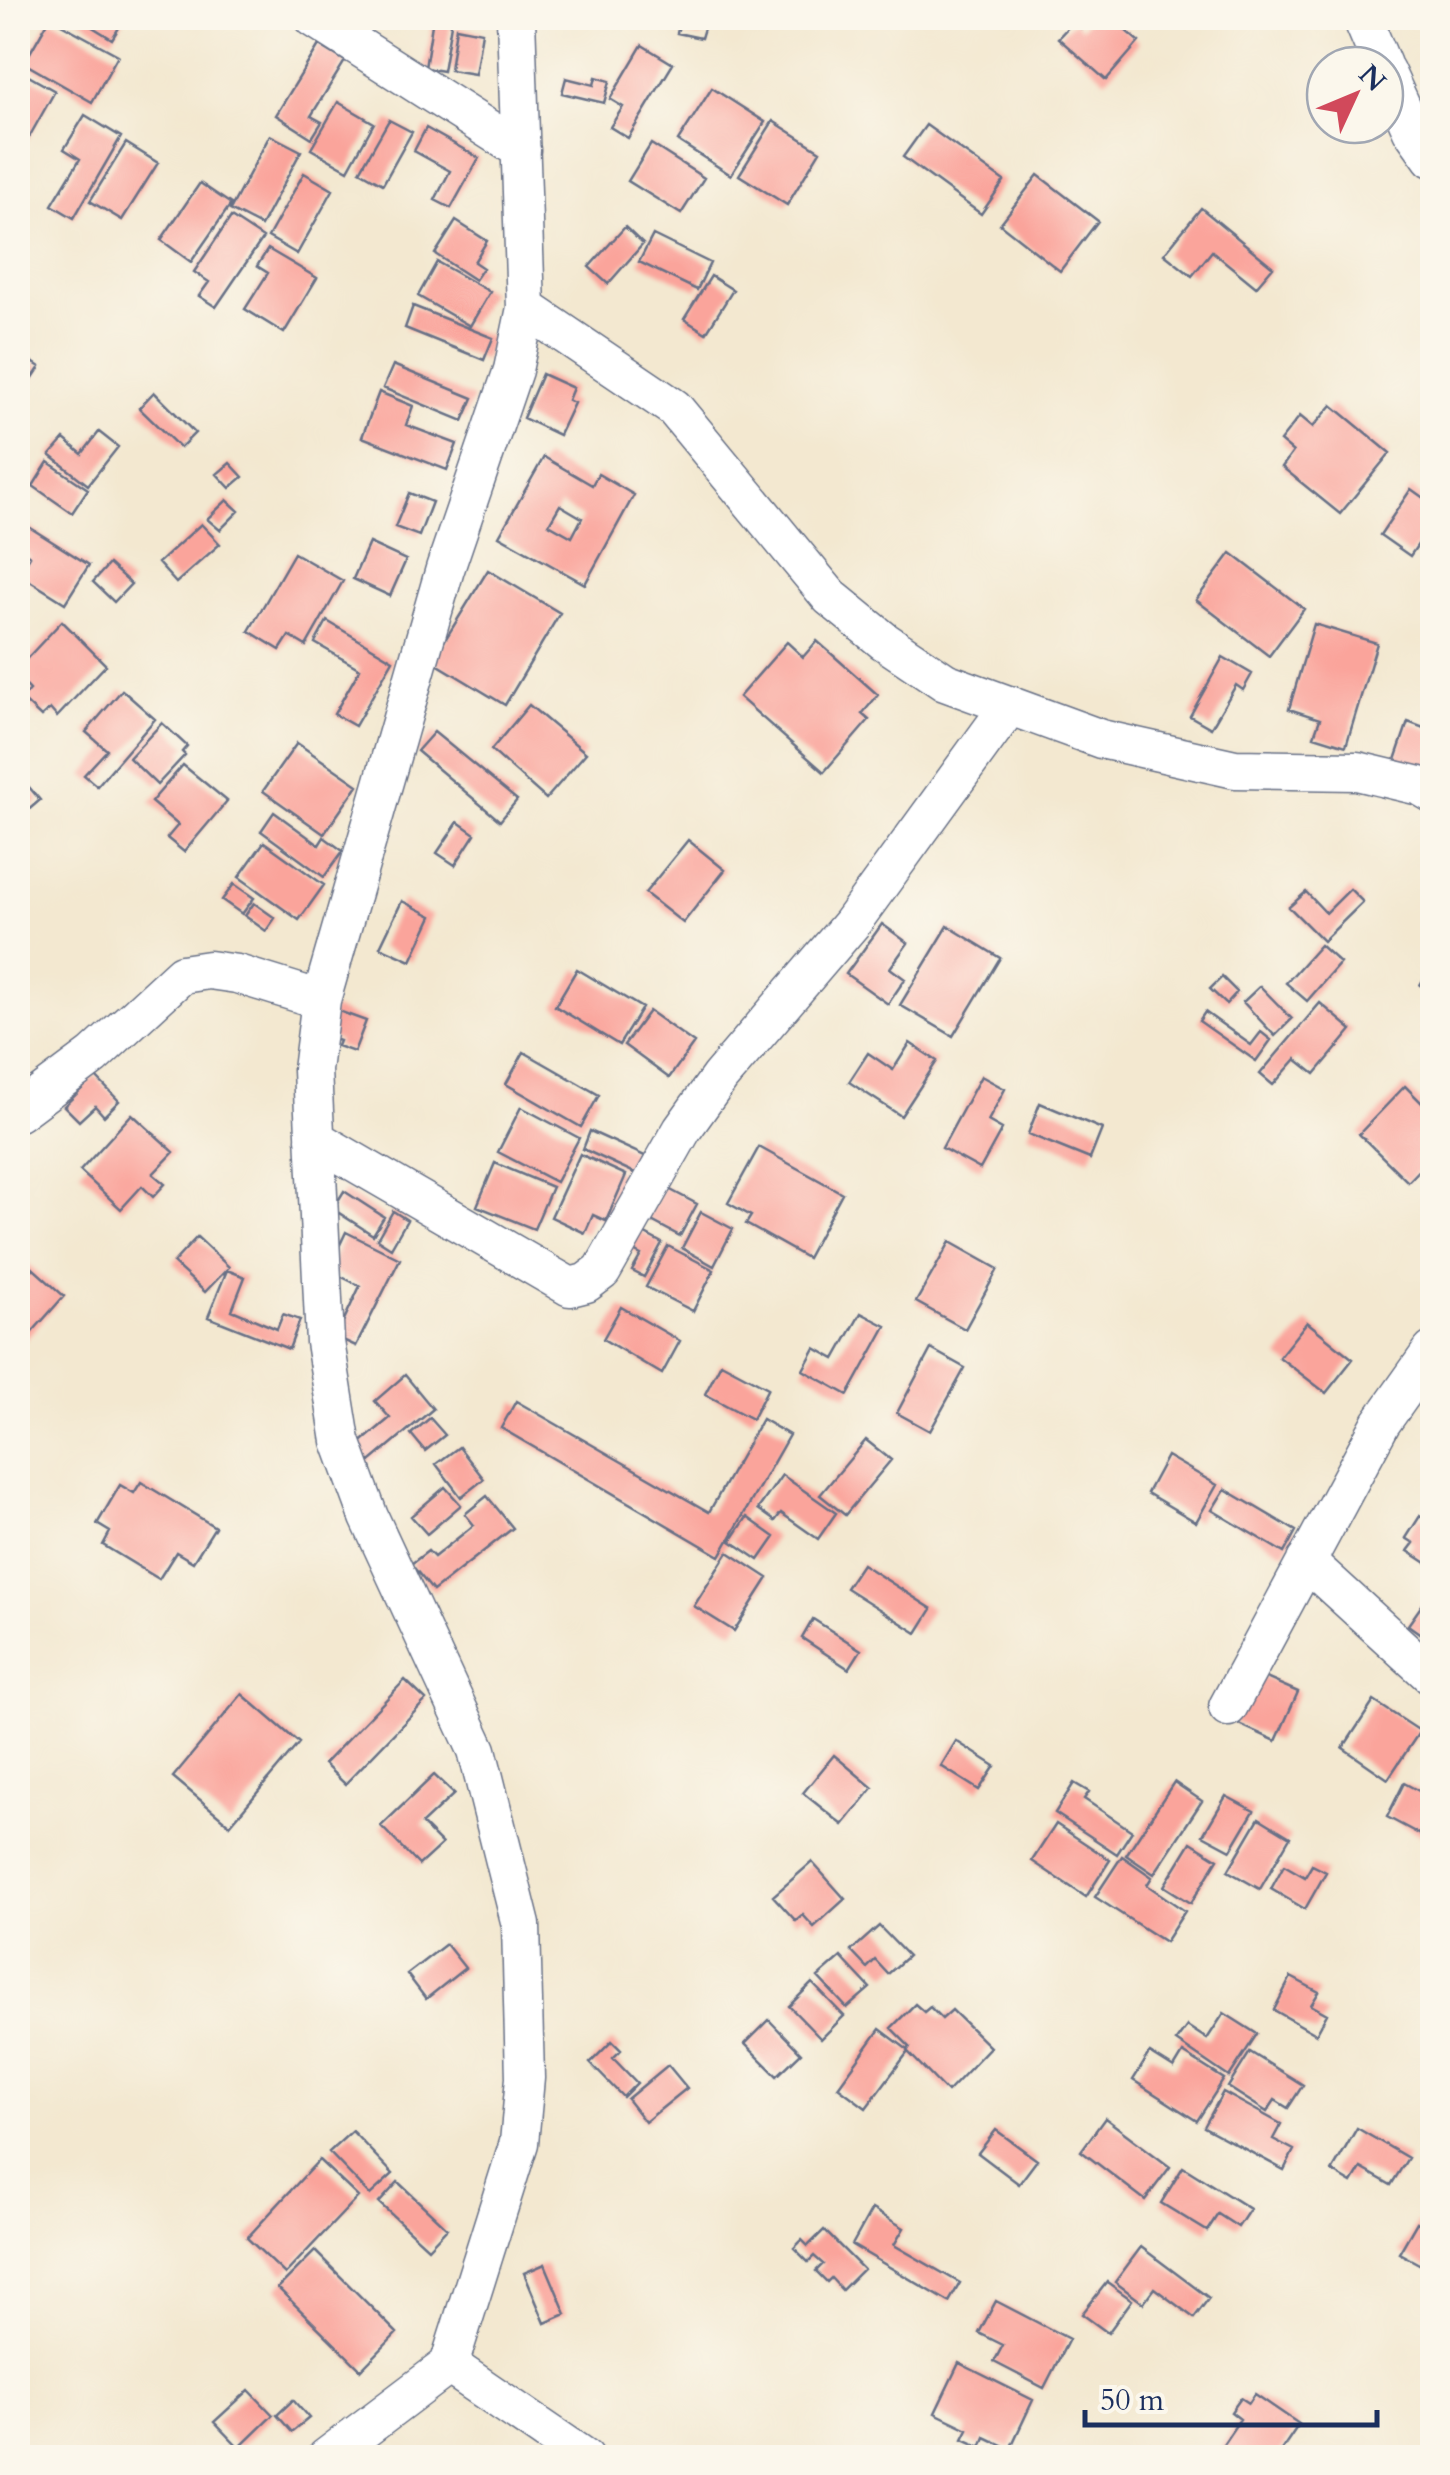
<svg xmlns="http://www.w3.org/2000/svg" width="1450" height="2475" font-family="Cardo,serif">
  <style>
    .building { fill: #faa49b; fill-rule: evenodd }
    .lines { fill: none; stroke-linecap: round; stroke-linejoin: round }
    .minor-casing { stroke: #677086; stroke-width: 41 }
    .minor { stroke: #fff; stroke-width: 38 }
  </style>
  <rect width="100%" height="100%" fill="#fbf7ec"/>
  <filter id="ink" filterUnits="userSpaceOnUse"><feTurbulence type="fractalNoise" baseFrequency=".01" numOctaves="2"/><feDisplacementMap in="SourceGraphic" scale="20" xChannelSelector="R" yChannelSelector="G"/><feConvolveMatrix kernelMatrix="1 2 1 2 8 2 1 2 1" color-interpolation-filters="sRGB"/></filter>
  <filter id="wash" filterUnits="userSpaceOnUse"><feTurbulence type="fractalNoise" baseFrequency=".0048" numOctaves="4" result="noise"/><feDisplacementMap in="SourceGraphic" scale="40" xChannelSelector="R" yChannelSelector="G"/><feGaussianBlur stdDeviation="2.25" result="paint"/><feColorMatrix in="noise" values="0 0 0 0 0 0 0 0 0 0 0 0 0 0 0 0 0 1.4 0 .05"/><feComposite in="paint" operator="in"/></filter>
  <g filter="url(#wash)">
    <rect width="100%" height="100%" fill="#f3e8d0"/>
    <g id="blocks">
      <!-- building -->
      <path class="building" d="M50 18 118 55 92 102 24 63Z
        M78 18H125L112 39Z
        M433 18H452L443 71 425 68Z
        M681 18H707L701 38 677 33Z
        M1090 18H1111L1139 42 1106 80 1058 38 1074 21 1081 28Z
        M456 27 482 32 475 74 450 70Z
        M319 45 345 61 311 116 322 122 312 138 276 115Z
        M642 45 673 64 628 138 610 127 623 107 610 99Z
        M18 70 55 91 28 139 18 132Z
        M596 77 610 81 604 103 562 93 566 78 594 85Z
        M712 88 765 122 731 175 678 141Z
        M338 102 374 123 348 170 311 149Z
        M85 115 121 137 74 218 52 205 80 159 64 149Z
        M389 120 412 132 383 184 360 171Z
        M773 121 820 151 787 205 739 175Z
        M926 125 1004 181 981 214 903 157Z
        M426 128 479 158 451 208 435 200 450 171 414 151Z
        M270 135 301 151 261 226 230 210Z
        M126 143 158 163 122 220 90 201Z
        M651 144 704 178 681 214 628 181Z
        M304 173 333 190 297 254 268 237Z
        M1038 175 1098 221 1060 271 1000 224Z
        M200 183 231 204 191 262 161 240Z
        M1201 208 1273 267 1256 287 1212 251 1192 276 1164 254Z
        M231 217 263 238 216 307 199 296 209 282 194 272Z
        M456 221 487 241 474 262 483 268 475 280 435 254Z
        M625 227 643 244 608 284 589 267Z
        M653 235 710 263 697 290 639 262Z
        M268 249 317 278 284 333 245 309 268 273 257 266Z
        M437 262 490 292 470 326 418 296Z
        M711 276 733 290 706 333 684 319Z
        M413 306 493 338 484 360 405 328Z
        M19 353 40 367 18 400V355Z
        M393 365 473 398 463 421 383 388Z
        M542 374 573 388 568 400 574 403 559 435 523 418Z
        M154 392 195 433 180 448 139 408Z
        M379 392 413 406 406 425 457 444 447 470 362 437Z
        M1332 405 1390 453 1340 514 1282 467 1293 452 1280 441 1300 416 1313 427Z
        M99 432 118 447 88 485 50 455 64 439 82 454Z
        M544 457 592 485 598 474 634 495 585 584 499 536ZM560 505 582 518 572 537 549 524Z
        M48 462 88 489 72 513 33 486Z
        M230 463 243 477 230 488 217 474Z
        M1411 489 1432 504V524L1410 556 1380 535Z
        M409 493 432 502 419 536 395 527Z
        M227 500 239 511 220 530 207 519Z
        M18 520 89 565 65 603 19 574 30 556 18 548Z
        M201 524 220 544 176 583 158 563Z
        M369 543 406 560 390 596 353 579Z
        M294 553 343 581 306 646 289 636 280 650 249 631Z
        M1231 553 1304 609 1269 656 1196 600Z
        M109 564 131 584 114 602 93 582Z
        M488 570 560 613 505 705 432 661Z
        M62 621 106 665 57 717 50 709 41 717 22 699 30 690 18 677V668Z
        M327 621 393 660 355 726 334 714 360 669 315 643Z
        M1314 624 1377 643 1346 746 1314 736 1320 719 1289 709Z
        M817 641 878 695 862 714 869 720 824 772 739 697 787 642 803 657Z
        M1223 657 1252 674 1243 690 1236 685 1211 728 1190 716Z
        M122 690 155 719 97 786 84 775 107 750 86 732Z
        M529 705 586 753 546 799 491 750Z
        M1408 722 1432 731V773L1395 760Z
        M162 723 187 746 182 752 185 755 157 785 129 758Z
        M434 732 517 800 500 821 417 751Z
        M297 743 358 785 324 834 263 791Z
        M183 765 227 801 184 852 167 838 178 825 151 802Z
        M18 774 40 800 18 819Z
        M274 812 319 845 324 837 343 851 324 877 261 831Z
        M458 822 475 834 455 865 437 853Z
        M688 840 725 870 683 923 645 893Z
        M264 842 324 885 299 920 239 877Z
        M234 884 254 898 242 914 222 900Z
        M1350 889 1363 902 1323 941 1289 907 1306 892 1326 913Z
        M402 901 432 916 411 961 380 947Z
        M254 903 275 918 266 931 245 916Z
        M882 924 908 943 890 968 905 979 888 1004 846 974Z
        M948 926 1000 958 953 1036 900 1005Z
        M1320 945 1340 963 1307 1001 1286 983Z
        M1432 965V992L1420 985Z
        M577 969 642 1008 619 1045 555 1006Z
        M1222 977 1237 992 1226 1004 1210 989Z
        M1260 986 1292 1019 1275 1036 1243 1002Z
        M1320 1003 1352 1030 1315 1074 1296 1059 1273 1085 1260 1074Z
        M333 1009 366 1021 354 1052 337 1046 339 1041 323 1035Z
        M649 1011 694 1043 669 1078 624 1045Z
        M1205 1012 1251 1045 1261 1032 1271 1040 1256 1061 1199 1021Z
        M910 1043 937 1061 901 1116 849 1082 868 1053 893 1070Z
        M524 1052 599 1095 581 1127 506 1084Z
        M95 1076 119 1101 104 1116 95 1106 79 1121 64 1106Z
        M981 1076 1005 1089 988 1121 1002 1129 980 1169 942 1148Z
        M1405 1086 1432 1113V1157L1408 1182 1359 1134Z
        M1040 1103 1102 1129 1090 1159 1028 1134Z
        M521 1107 579 1138 556 1182 498 1152Z
        M132 1114 174 1152 153 1174 165 1184 153 1197 142 1186 121 1209 80 1171Z
        M590 1131 645 1156 637 1174 583 1149Z
        M759 1147 842 1193 807 1258 746 1224 751 1216 728 1203Z
        M580 1154 626 1175 606 1221 593 1215 585 1233 551 1217Z
        M495 1163 552 1187 534 1229 477 1206Z
        M663 1186 697 1204 680 1236 646 1218Z
        M344 1191 384 1217 373 1235 333 1209Z
        M393 1211 407 1220 391 1248 377 1239Z
        M701 1212 733 1229 714 1266 682 1248Z
        M632 1227 662 1243 644 1277 632 1271 641 1255 622 1245Z
        M346 1232 400 1259 356 1346 336 1337 360 1286 328 1270Z
        M197 1237 229 1267 205 1292 173 1263Z
        M950 1242 998 1269 965 1329 916 1302Z
        M668 1246 714 1270 693 1311 646 1287Z
        M26 1262 64 1296 18 1348V1272Z
        M227 1270 245 1277 232 1310 277 1329 283 1314 300 1320 289 1349 208 1317Z
        M621 1307 680 1341 662 1374 603 1339Z
        M861 1313 886 1326 848 1395 803 1370 815 1348 835 1359Z
        M1307 1322 1353 1359 1326 1393 1279 1357Z
        M931 1349 965 1368 930 1431 897 1413Z
        M721 1363 768 1388 752 1419 705 1394Z
        M405 1375 433 1409 365 1466 352 1450 390 1418 375 1401Z
        M516 1401 709 1512 762 1419 789 1435 720 1556 501 1428Z
        M430 1418 445 1435 425 1451 411 1434Z
        M866 1440 891 1460 845 1515 820 1495Z
        M459 1447 484 1479 461 1497 436 1464Z
        M1167 1456 1217 1485 1196 1522 1147 1493Z
        M782 1475 836 1513 818 1539 781 1513 775 1521 758 1509Z
        M141 1482 215 1527 193 1562 176 1552 159 1579 103 1545 110 1532 97 1524 120 1485 134 1493Z
        M445 1487 461 1505 427 1534 411 1516Z
        M1225 1489 1296 1531 1284 1553 1212 1510Z
        M487 1496 513 1528 433 1591 411 1564 428 1551 434 1557 474 1525 465 1514Z
        M1420 1516 1432 1524V1563L1431 1566 1408 1551 1414 1543 1406 1538Z
        M747 1517 775 1537 759 1560 731 1541Z
        M728 1552 768 1578 734 1631 694 1606Z
        M862 1564 932 1609 917 1633 846 1588Z
        M1429 1595 1432 1598V1642L1408 1625Z
        M813 1619 861 1650 849 1669 802 1638Z
        M1257 1674 1298 1692 1276 1741 1234 1722Z
        M405 1680 426 1700 345 1784 324 1764Z
        M242 1694 299 1743 230 1825 173 1777Z
        M1374 1701 1420 1731 1388 1779 1343 1748Z
        M956 1741 995 1766 979 1790 941 1766Z
        M834 1755 873 1788 843 1825 803 1793Z
        M434 1775 454 1794 422 1824 442 1844 419 1865 381 1826Z
        M1174 1782 1202 1801 1154 1874 1126 1855Z
        M1074 1783 1089 1792 1084 1799 1132 1831 1117 1854 1055 1813Z
        M1404 1783 1432 1798V1841L1387 1817Z
        M1226 1796 1254 1811 1231 1850 1203 1835Z
        M1259 1818 1290 1837 1260 1889 1228 1871Z
        M1056 1824 1110 1860 1086 1897 1032 1861Z
        M1191 1842 1218 1859 1191 1903 1164 1886Z
        M1122 1856 1152 1877 1147 1885 1185 1911 1165 1942 1095 1897Z
        M812 1862 845 1899 814 1927 803 1915 796 1921 773 1896Z
        M1284 1865 1305 1877 1312 1865 1326 1872 1305 1909 1271 1889Z
        M879 1926 908 1956 888 1974 875 1960 867 1968 851 1951Z
        M446 1944 465 1968 426 1999 407 1974Z
        M841 1957 870 1988 847 2008 818 1977Z
        M1291 1977 1319 1992 1311 2005 1327 2014 1316 2034 1274 2010Z
        M812 1983 844 2016 821 2039 789 2006Z
        M915 2004 924 2012 930 2007 942 2019 952 2010 990 2047 947 2092 908 2052 866 2108 838 2087 880 2029 908 2050 910 2047 891 2028Z
        M1224 2013 1257 2034 1229 2077 1176 2041 1187 2026 1207 2039Z
        M769 2020 801 2053 777 2076 745 2044Z
        M612 2041 621 2050 613 2058 637 2083 623 2097 590 2063Z
        M1250 2052 1303 2085 1288 2108 1275 2100 1267 2112 1228 2087Z
        M1150 2053 1174 2068 1183 2053 1224 2079 1197 2121 1133 2080Z
        M668 2065 687 2088 645 2122 627 2099Z
        M1223 2092 1281 2124 1273 2139 1294 2150 1284 2170 1204 2127Z
        M1105 2118 1170 2167 1145 2200 1081 2151Z
        M1357 2128 1408 2158 1391 2185 1361 2168 1352 2183 1332 2171Z
        M996 2130 1037 2160 1019 2184 978 2153Z
        M352 2131 393 2174 370 2195 329 2152Z
        M319 2160 358 2197 285 2274 247 2238Z
        M1183 2167 1250 2209 1238 2227 1218 2214 1207 2231 1161 2203Z
        M398 2182 447 2228 428 2248 379 2203Z
        M1432 2205V2271L1399 2253 1417 2222 1421 2224Z
        M872 2209 904 2228 894 2245 960 2283 949 2302 852 2245Z
        M824 2230 863 2269 842 2290 831 2278 827 2282 816 2271 823 2264 814 2256 808 2262 794 2248 802 2240 808 2246Z
        M1141 2247 1209 2298 1194 2318 1154 2288 1143 2303 1115 2282Z
        M315 2251 397 2333 361 2370 278 2288Z
        M545 2264 566 2314 545 2323 524 2273Z
        M1107 2282 1132 2300 1108 2333 1082 2314Z
        M996 2301 1069 2339 1044 2388 994 2362 1003 2345 979 2333Z
        M959 2363 1033 2400 1010 2449 985 2437 981 2447 963 2439 968 2429 935 2413Z
        M249 2390 273 2415 239 2448 214 2422Z
        M1255 2394 1299 2424 1276 2458H1236L1221 2447 1240 2419 1231 2412 1241 2398 1249 2403Z
        M293 2400 309 2418 292 2432 277 2415Z"/>
    </g>
  </g>
  <g filter="url(#ink)">
    <use href="#blocks" fill-opacity="0" stroke="#677086" stroke-width="2.5"/>
    <g class="lines">
      <defs>
        <path id="minor" d="M314 18 521 150
          M1362 18 1382 65
          M1385 71 1412 130 1432 158
          M526 308 674 408 830 597 884 641 945 682 1101 739 1235 769 1357 771 1420 786 1432 793
          M18 1112 93 1056 182 974 209 970 237 974 321 1000
          M315 1139 570 1287 586 1283 602 1271 682 1130 720 1077 851 924 1010 705
          M1306 1561 1432 1676
          M1228 1707 1381 1423 1432 1351
          M449 2365 519 2143 525 2078 521 1925 477 1750 369 1517 341 1441 325 1342 312 1070 321 1000 445 569 513 370 526 308 516 18
          M326 2458 449 2365 585 2458"/>
      </defs>
      <!-- minor casing -->
      <use href="#minor" class="minor-casing"/>
      <!-- minor -->
      <use href="#minor" class="minor"/>
    </g>
  </g>
  <!-- margin -->
  <rect width="1450" height="2475" fill="none" stroke="#fbf7ec" stroke-width="60"/>
  <!-- north arrow -->
  <g transform="translate(1355 95) rotate(46)"><circle r="48" fill="#fbf7ec" stroke="#a1a7b3" stroke-width="2.5"/>
  <path d="M0-8L18 38L0 25L-18 38Z" fill="#d1495b"/>
  <text y="-15" font-size="28" font-weight="bold" text-anchor="middle" fill="#1b2f5e">N</text>
  </g>
  <!-- scale -->
  <path d="M1085 2410v15h292v-15" fill="none" stroke="#1b2f5e" stroke-width="5"/>
  <text x="1100" y="2410" font-size="30" fill="#1b2f5e" stroke="#fbf7ec" stroke-width="8" paint-order="stroke">50 m</text>
</svg>
